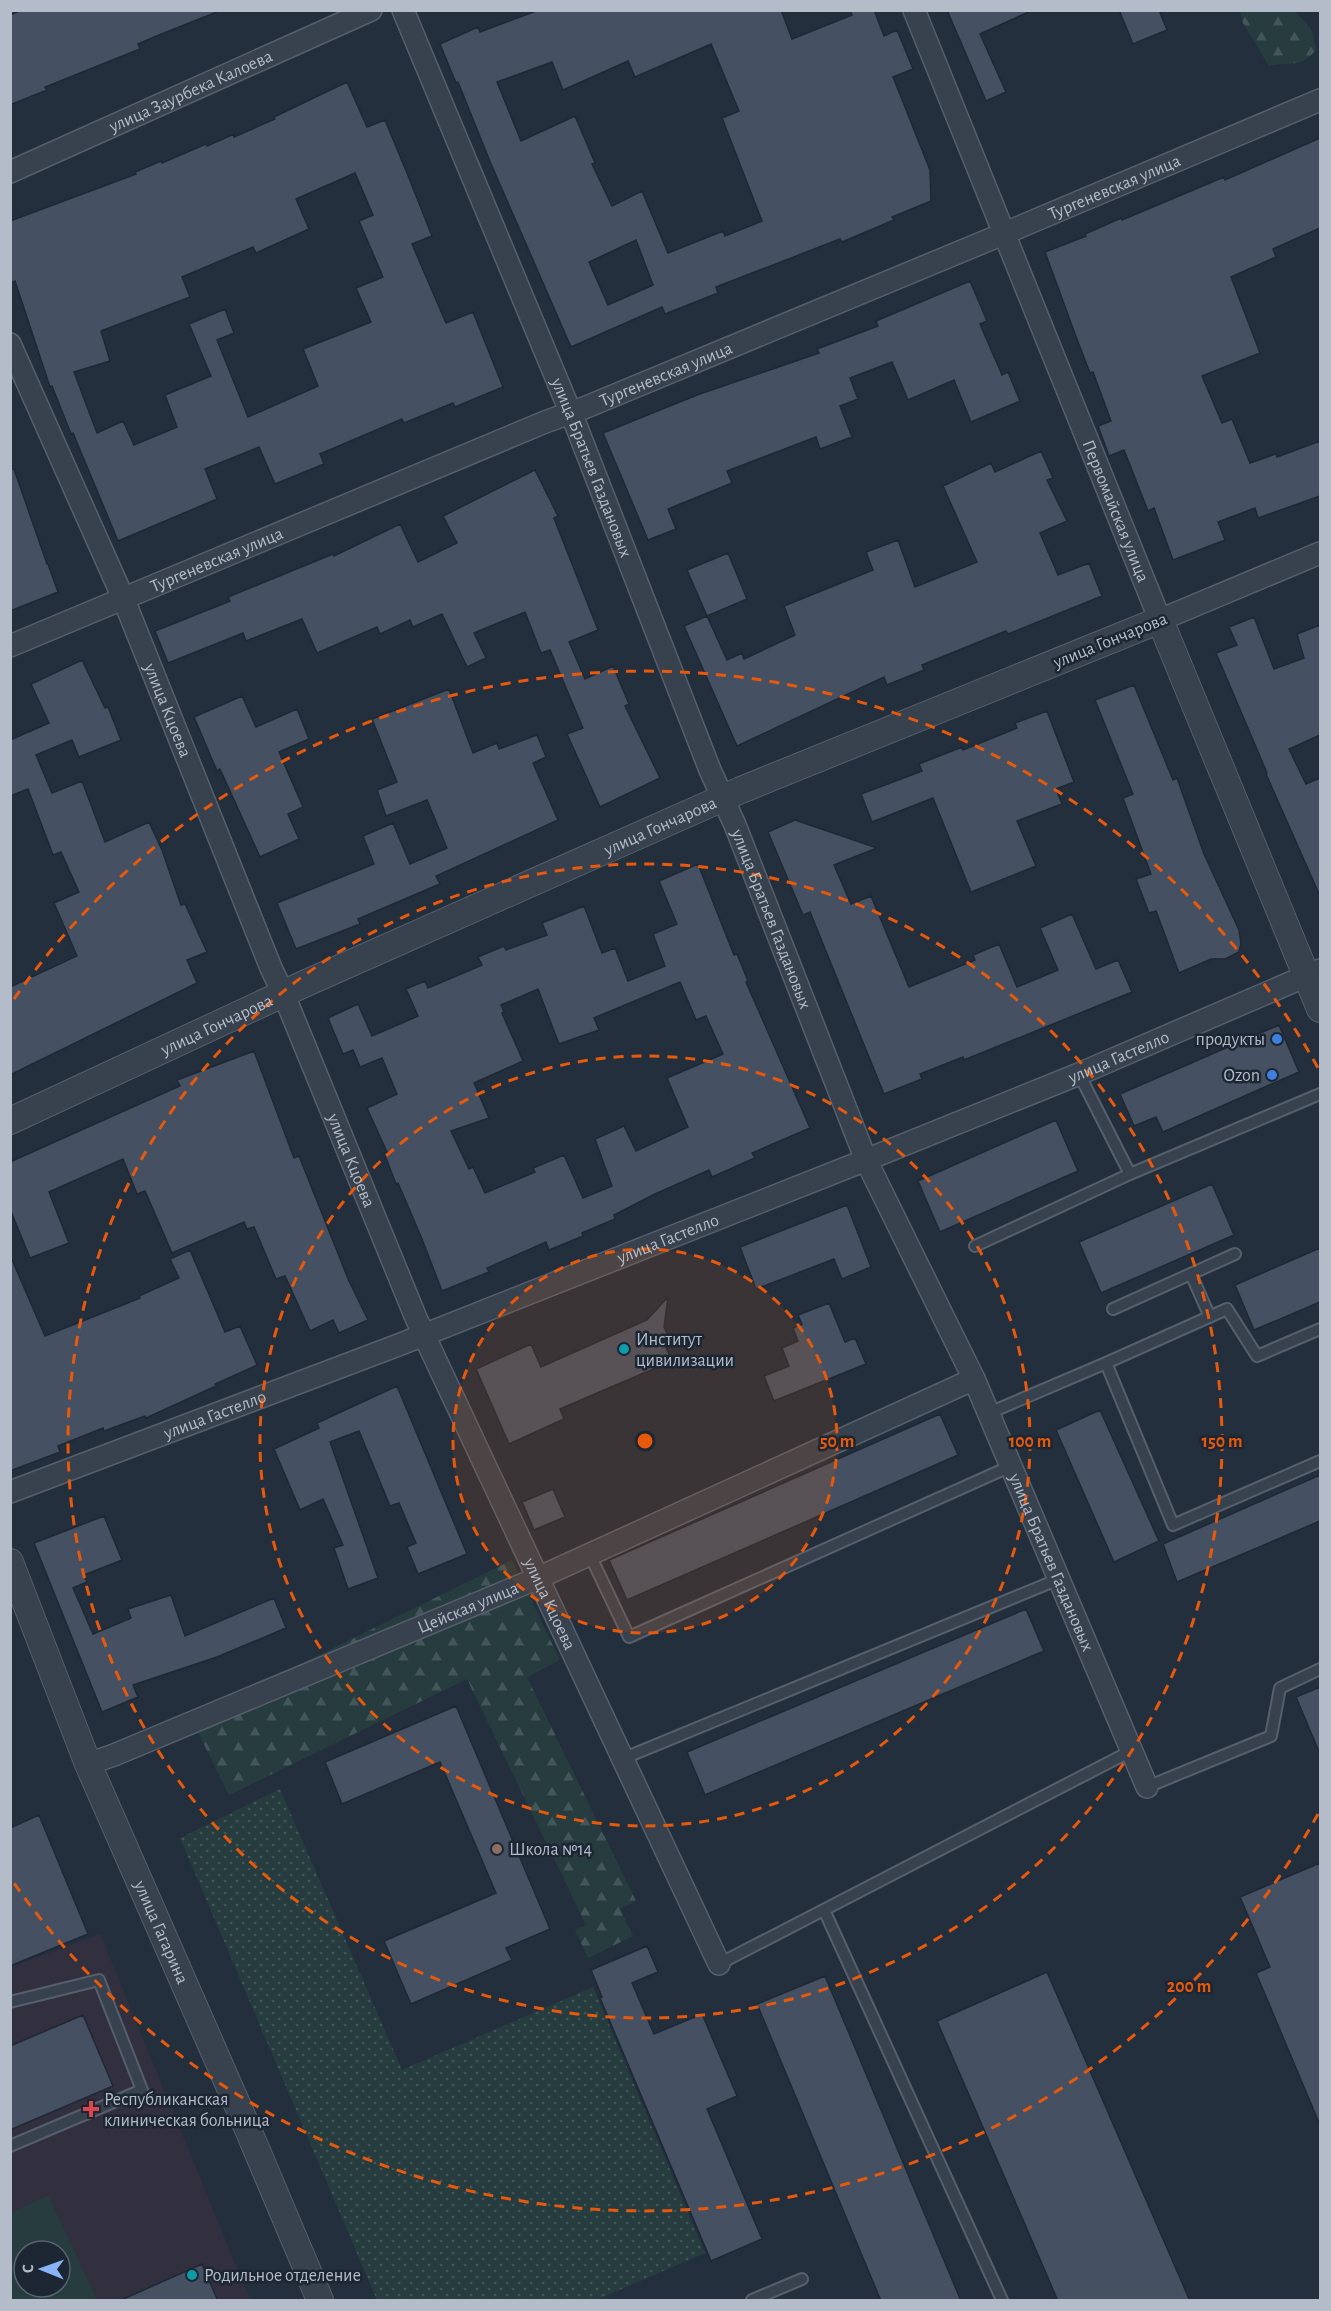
<svg xmlns="http://www.w3.org/2000/svg" width="1331" height="2311" font-family="'Alegreya Sans',sans-serif">
  <style>
    .medical { fill: #32303f; fill-rule: evenodd }
    .grass { fill: url(#grass-dots) }
    .forest { fill: url(#forest-firs) }
    .green { fill: #263c3f; fill-rule: evenodd }
    .building { fill: #455162; stroke: #1f2835; stroke-width: 1.5; fill-rule: evenodd }
    .lines { fill: none; stroke-linecap: round; stroke-linejoin: round }
    .service-casing { stroke: #565f6c; stroke-width: 14 }
    .minor-casing { stroke: #565f6c; stroke-width: 24 }
    .tertiary-casing { stroke: #565f6c; stroke-width: 28 }
    .service { stroke: #38414e; stroke-width: 10 }
    .minor { stroke: #38414e; stroke-width: 21 }
    .tertiary { stroke: #38414e; stroke-width: 26 }
    .ring { fill: none; stroke: #e8590c; stroke-width: 3; stroke-dasharray: 10 8 }
    .shop-dot { fill: #3f7fe0; stroke: #1d2633; stroke-width: 2 }
    .culture-dot { fill: #0f9aa8; stroke: #1d2633; stroke-width: 2 }
    .education-dot { fill: #8d6e63; stroke: #1d2633; stroke-width: 2 }
    .health-dot { fill: #e0444e; stroke: #1d2633; stroke-width: 2 }
    .labels { text-anchor: middle; stroke-width: 5; stroke-linejoin: round; paint-order: stroke }
    .street-label { font-size: 18px; fill: #b4bcc9; stroke: #1d2633 }
    .poi-label { font-size: 18px; fill: #b4bcc9; stroke: #1d2633; text-anchor: start }
    .centre { fill: #e8590c; stroke: #1d2633; stroke-width: 3 }
    .ring-label { font-size: 18px; text-anchor: middle; font-weight: bold; fill: #e8590c; stroke: #1d2633; stroke-width: 5; stroke-linejoin: round; paint-order: stroke }
  </style>
  <defs>
    <pattern id="grass-dots" width="8" height="8" patternUnits="userSpaceOnUse" patternTransform="scale(1.5)"><rect width="8" height="8" fill="#263c3f"/><path d="M2 2h.1M6 6h.1" fill="none" stroke="#435659" stroke-width="1.8" stroke-linecap="round"/></pattern>
    <pattern id="forest-firs" width="22" height="20" patternUnits="userSpaceOnUse" patternTransform="scale(1.5)"><rect width="22" height="20" fill="#263c3f"/><path d="M5 1l3.5 6h-7zM16 11l3.5 6h-7z" fill="#435659"/></pattern>
  </defs>
  <rect width="100%" height="100%" fill="#242f3e"/>
  <!-- medical -->
  <path class="medical" d="M100 1934 250 2300H11V1967ZM24 2251H60V2287H24Z"/>
  <!-- grass -->
  <path class="grass" d="M280 1789 402 2070 593 1987 705 2253 596 2300H377L180 1838Z"/>
  <!-- forest -->
  <path class="forest" d="M1240 11H1295L1312 31 1316 50C1300 69 1291 61 1269 66L1243 23Z
    M512 1560 560 1660 527 1677 636 1901 620 1909 633 1936 588 1958 575 1930 586 1925 467 1679 229 1795 191 1718Z"/>
  <!-- green -->
  <path class="green" d="M48 2195 97 2300H11V2213ZM24 2251H60V2287H24Z"/>
  <!-- building -->
  <path class="building" d="M22 10H217V12L159 35 138 44 140 49 45 87 47 90 10 105V15Z
    M539 10H781L792 39 852 15 850 10H874L884 36 897 30 913 69 893 77 930 170 931 201 892 217 894 220 842 242 840 239 716 287 718 293 665 314 662 307 571 347 491 164 458 82 456 83 440 44 478 27 480 32ZM711 44 739 111 722 118 762 221 725 236 723 231 668 253 642 191 612 206 592 164 595 163 575 116 521 141 497 82 552 62 563 90 628 61 635 77ZM636 240 653 285 608 305 589 262Z
    M947 10H1033L980 34 1006 92 986 101Z
    M1119 10H1159L1167 30 1133 44Z
    M347 82 367 127 385 120 409 178 432 236 412 244 446 323 473 312 503 387 455 407 453 403 404 423 402 419 320 454 324 464 275 484 259 447 205 469 217 499 118 541 73 433 71 434 52 386 50 387 15 281 10 283V221L136 174 135 172 161 161 162 163 206 144 207 146 234 134V137L275 119 274 117ZM355 173 373 215 359 221 383 277 356 288 371 322 303 349 318 386 248 417 217 340 234 333 225 309 189 324 211 376 165 395 177 427 134 445 123 421 97 433 74 372 110 361 101 331 190 297 182 277 253 247 256 253 309 229 296 199Z
    M1320 138V228L1273 249 1276 257 1231 277 1260 353 1202 376 1222 423 1232 419 1250 463 1276 454 1277 457 1320 441V496L1258 518 1255 508 1218 522 1225 540 1173 560 1154 508 1148 511 1124 450 1109 456 1098 426 1111 421 1093 372 1090 373 1078 342 1045 252 1086 236 1085 234 1121 218 1122 220 1224 177 1225 180Z
    M970 281 987 321 980 324 1002 375 1008 372 1020 401 971 422 954 380 908 400 892 362 850 378 858 399 840 406 852 437 820 449 816 437 727 471 732 483 668 509 676 529 648 540 603 433 697 395 819 353 817 349 878 326 876 321Z
    M1041 451 1053 478 1047 480 1067 521 1040 533 1058 575 1089 563 1102 596 1008 634 1006 631 922 665 924 670 887 685 884 677 737 746 684 626 707 616 727 660 742 653 744 659 795 635 784 606 873 570 866 552 898 540 915 587 977 562 943 486 991 463 995 472Z
    M14 469 47 564H48L58 592 10 611V470Z
    M535 470 558 516 554 518 598 630 569 642 585 679 613 666 629 704 625 706 660 778 600 807 567 734 583 728 550 650 541 653 525 612 474 633 486 658 467 667 442 614 413 627 410 620 380 634 377 627 317 653 302 619 246 641 243 633 168 663 155 631 230 601 228 597 333 554 334 556 400 524 418 562 457 543 443 516Z
    M728 553 747 599 707 616 687 570Z
    M1254 617 1274 669 1304 658 1297 634 1320 625V735L1289 749 1306 784 1320 778V896L1266 774 1267 773 1216 653 1237 645 1229 627Z
    M82 660 105 708 108 707 121 740 79 757 72 740 36 755 52 793 82 781 105 842 149 822 162 850 181 905 185 904 207 952 187 960 197 983 10 1075V987L77 956 54 903 79 892 61 852 53 855 28 789 10 796V740L49 723 31 684Z
    M1134 685 1173 780 1177 778 1204 854 1239 930 1241 944 1239 952 1225 959H1211L1179 973 1156 911 1149 913 1136 879 1151 874 1123 798 1133 794 1095 700Z
    M449 689 473 753 497 743 499 749 537 735 546 757 533 763 558 820 436 876 440 884 358 919 360 924 296 949 277 903 374 864 363 836 393 823 410 864 447 848 427 800 386 816 377 790 397 782 372 719Z
    M242 696 256 727 297 709 309 739 279 752 303 807 288 814 299 839 260 857 220 769 217 771 194 717Z
    M1047 711 1074 782 1056 789 1062 804 1017 821 1036 866 971 892 933 798 872 822 861 794 922 771 919 764 962 747 963 750 1017 728 1015 723Z
    M795 820 877 848 834 865 851 904 871 896 909 987 975 960 973 955 999 944 1017 987 1058 970 1040 928 1072 914 1096 969 1118 960 1132 992 964 1060 963 1057 920 1074 922 1079 884 1094 810 912 803 915 768 832Z
    M698 864 734 955 737 954 748 981 746 982 810 1128 752 1153 755 1158 712 1177 709 1170 655 1194 614 1215 615 1219 582 1233 583 1236 549 1250 546 1242 487 1268 489 1272 442 1291 422 1239 398 1183 396 1184 384 1153 387 1152 367 1108 397 1094 382 1058 360 1067 353 1050 343 1054 328 1018 358 1004 372 1036 418 1016 406 989 425 981 428 988 482 965 478 957 504 946 506 950 547 935 542 923 584 906 602 953 615 948 628 981 665 966 653 934 677 924 659 881ZM680 982 696 1020 706 1016 723 1054 667 1078 688 1127 636 1151 624 1126 595 1139 612 1186 583 1198 564 1155 533 1168 535 1172 485 1193 473 1167 469 1169 451 1131 489 1118 474 1083 523 1061 502 1013 504 1012 501 1005 538 989 559 1044 599 1030 594 1018Z
    M1279 1025 1299 1072 1163 1132 1156 1117 1134 1126 1120 1094Z
    M254 1051 294 1158 299 1156 349 1281 368 1320 339 1333 333 1320 310 1331 285 1276 276 1279 254 1227 247 1229 244 1222 172 1253 145 1191 137 1194 123 1159 49 1192 69 1243 30 1258 10 1209V1162L180 1086 177 1080Z
    M1056 1120 1078 1171 940 1232 918 1181Z
    M1212 1184 1234 1235 1101 1293 1079 1242Z
    M847 1205 871 1267 842 1279 834 1259 756 1289 740 1247Z
    M1320 1248V1302L1254 1330 1235 1285Z
    M190 1250 225 1332 240 1326 257 1365 215 1384 216 1386 146 1418 145 1416 104 1431 103 1428 58 1446 60 1452 10 1471V1255L45 1336 140 1298 139 1296 179 1278 170 1259Z
    M668 1297 664 1327 669 1337 663 1341 672 1361 560 1409 564 1419 509 1444 476 1369 531 1344 541 1367 647 1320Z
    M829 1303 845 1342 855 1338 866 1364 774 1401 764 1376 789 1366 782 1348 798 1341 793 1328 802 1324 798 1315Z
    M397 1386 467 1554 418 1574 407 1547 416 1543 399 1503 390 1506 359 1431 330 1442 378 1578 348 1589 334 1548 343 1545 323 1499 300 1510 274 1449 319 1428 317 1423Z
    M1100 1410 1159 1541 1114 1562 1056 1430Z
    M940 1414 958 1455 627 1600 609 1560Z
    M1320 1475V1521L1177 1582 1163 1544Z
    M553 1489 565 1517 534 1530 522 1502Z
    M104 1516 122 1560 84 1575 87 1582 73 1588 93 1634 131 1618 128 1609 171 1595 185 1636 274 1598 286 1628 217 1657 133 1685 138 1697 102 1712 34 1543Z
    M1026 1609 1044 1651 705 1795 687 1752Z
    M1320 1687V1754L1296 1697Z
    M456 1706 550 1929 506 1948 512 1960 411 2004 384 1941 496 1893 440 1762 342 1804 325 1762Z
    M39 1815 88 1934 10 1966V1828Z
    M1320 1863V2125L1256 1973 1270 1967 1240 1897Z
    M647 1946 658 1972 632 1983 654 2034 702 2014 737 2096 707 2109 762 2239 711 2261 600 1998 602 1997 591 1970Z
    M1047 1972 1190 2301H1058L937 2021Z
    M825 1976 961 2301H881L757 2004Z
    M83 2015 113 2086 10 2130V2046Z
    M202 2264 218 2301H119Z"/>
  <g class="lines">
    <defs>
      <path id="service" d="M1079 1074 1130 1174 1320 1094
        M975 1246 1130 1174
        M1191 1274 1210 1317
        M1113 1309 1235 1254
        M1106 1363 1227 1309 1257 1356 1320 1329
        M989 1413 1106 1363 1173 1525 1320 1461
        M589 1553 629 1637 1011 1466
        M622 1759 1059 1579
        M1147 1787 1271 1736 1280 1688 1320 1669
        M824 1910 1002 2300
        M719 1964 1131 1751
        M10 2002 99 1980 142 2090 10 2146
        M752 2300 802 2279"/>
      <g id="minor">
        <path id="s1" d="M403 10 577 428 710 770 735 825 866 1160 974 1379 1147 1787"/>
        <path id="s2" d="M914 10 1160 620 1320 553"/>
        <path id="s3" d="M10 172 371 10"/>
        <path id="s4" d="M10 344 124 600 271 968 284 995 416 1318 719 1964"/>
        <path id="s5" d="M10 646 545 422 584 408 1003 234 1320 100"/>
        <path id="s6" d="M10 1492 401 1344 866 1160 1079 1074 1320 970"/>
        <path id="s7" d="M88 1764 114 1755 538 1578 974 1379"/>
      </g>
      <g id="tertiary">
        <path id="s8" d="M10 1121 304 984 741 790 1160 620 1320 1009"/>
        <path id="s9" d="M10 1562 88 1764 244 2120 320 2300"/>
      </g>
    </defs>
    <!-- service casing -->
    <use href="#service" class="service-casing"/>
    <!-- minor casing -->
    <use href="#minor" class="minor-casing"/>
    <!-- tertiary casing -->
    <use href="#tertiary" class="tertiary-casing"/>
    <!-- service -->
    <use href="#service" class="service"/>
    <!-- minor -->
    <use href="#minor" class="minor"/>
    <!-- tertiary -->
    <use href="#tertiary" class="tertiary"/>
  </g>
  <!-- distance rings -->
  <circle cx="645" cy="1441" r="192" fill="#e8590c" fill-opacity=".12"/>
  <g class="ring">
    <circle cx="645" cy="1441" r="192"/>
    <circle cx="645" cy="1441" r="385"/>
    <circle cx="645" cy="1441" r="577"/>
    <path d="M1318 1814A770 770 0 0 1 14 1883M14 999A770 770 0 0 1 1318 1068"/>
  </g>
  <!-- markers -->
  <g class="shop-dot">
    <circle cx="1277" cy="1039" r="6"/>
    <circle cx="1272" cy="1075" r="6"/>
  </g>
  <g class="culture-dot">
    <circle cx="624" cy="1349" r="6"/>
    <circle cx="192" cy="2275" r="6"/>
  </g>
  <circle class="education-dot" cx="497" cy="1849" r="6"/>
  <path class="health-dot" d="M88 2100h6v6h6v6h-6v6h-6v-6h-6v-6h6z"/>
  <g class="labels">
    <!-- street labels -->
    <g class="street-label">
      <text dy="6" stroke="none"><textPath href="#s3" startOffset="198">улица Заурбека Калоева</textPath></text>
      <text dy="6" stroke="none"><textPath href="#s5" startOffset="1196">Тургеневская улица</textPath></text>
      <text dy="6" stroke="none"><textPath href="#s5" startOffset="710">Тургеневская улица</textPath></text>
      <text dy="6" stroke="none"><textPath href="#s1" startOffset="495">улица Братьев Газдановых</textPath></text>
      <text dy="6" stroke="none"><textPath href="#s2" startOffset="540">Первомайская улица</textPath></text>
      <text dy="6" stroke="none"><textPath href="#s5" startOffset="224">Тургеневская улица</textPath></text>
      <text transform="translate(1110 640) rotate(-22)" y="6">улица Гончарова</text>
      <text dy="6" stroke="none"><textPath href="#s4" startOffset="399">улица Кцоева</textPath></text>
      <text dy="6" stroke="none"><textPath href="#s8" startOffset="714">улица Гончарова</textPath></text>
      <text dy="6" stroke="none"><textPath href="#s1" startOffset="981">улица Братьев Газдановых</textPath></text>
      <text dy="6" stroke="none"><textPath href="#s8" startOffset="228">улица Гончарова</textPath></text>
      <text dy="6" stroke="none"><textPath href="#s6" startOffset="1191">улица Гастелло</textPath></text>
      <text dy="6" stroke="none"><textPath href="#s4" startOffset="885">улица Кцоева</textPath></text>
      <text dy="6" stroke="none"><textPath href="#s6" startOffset="705">улица Гастелло</textPath></text>
      <text dy="6" stroke="none"><textPath href="#s6" startOffset="219">улица Гастелло</textPath></text>
      <text dy="6" stroke="none"><textPath href="#s1" startOffset="1683">улица Братьев Газдановых</textPath></text>
      <text dy="6" stroke="none"><textPath href="#s4" startOffset="1371">улица Кцоева</textPath></text>
      <text dy="6" stroke="none"><textPath href="#s7" startOffset="411">Цейская улица</textPath></text>
      <text dy="6" stroke="none"><textPath href="#s9" startOffset="400">улица Гагарина</textPath></text>
    </g>
    <!-- poi labels -->
    <g class="poi-label">
      <text x="1265" y="1045" text-anchor="end">продукты</text>
      <text x="1260" y="1081" text-anchor="end">Ozon</text>
      <text x="636" y="1345">Институт<tspan x="636" dy="21">цивилизации</tspan></text>
      <text x="509" y="1855">Школа №14</text>
      <text x="104" y="2105">Республиканская<tspan x="104" dy="21">клиническая больница</tspan></text>
      <text x="204" y="2281">Родильное отделение</text>
    </g>
  </g>
  <circle cx="645" cy="1441" r="9" class="centre"/>
  <g class="ring-label">
    <text x="837" y="1447">50 m</text>
    <text x="1030" y="1447">100 m</text>
    <text x="1222" y="1447">150 m</text>
    <text x="1189" y="1992">200 m</text>
  </g>
  <!-- border -->
  <rect width="1331" height="2311" fill="none" stroke="#b4bcc9" stroke-width="24"/>
  <!-- north arrow -->
  <g transform="translate(42 2269) rotate(271)"><circle r="28" fill="#1d2633" stroke="#59626f" stroke-width="1.5"/>
  <path d="M0-4.5L10 22L0 15L-10 22Z" fill="#8ab4f8"/>
  <text y="-9" font-size="16" font-weight="bold" text-anchor="middle" fill="#b4bcc9">С</text>
  </g>
</svg>
